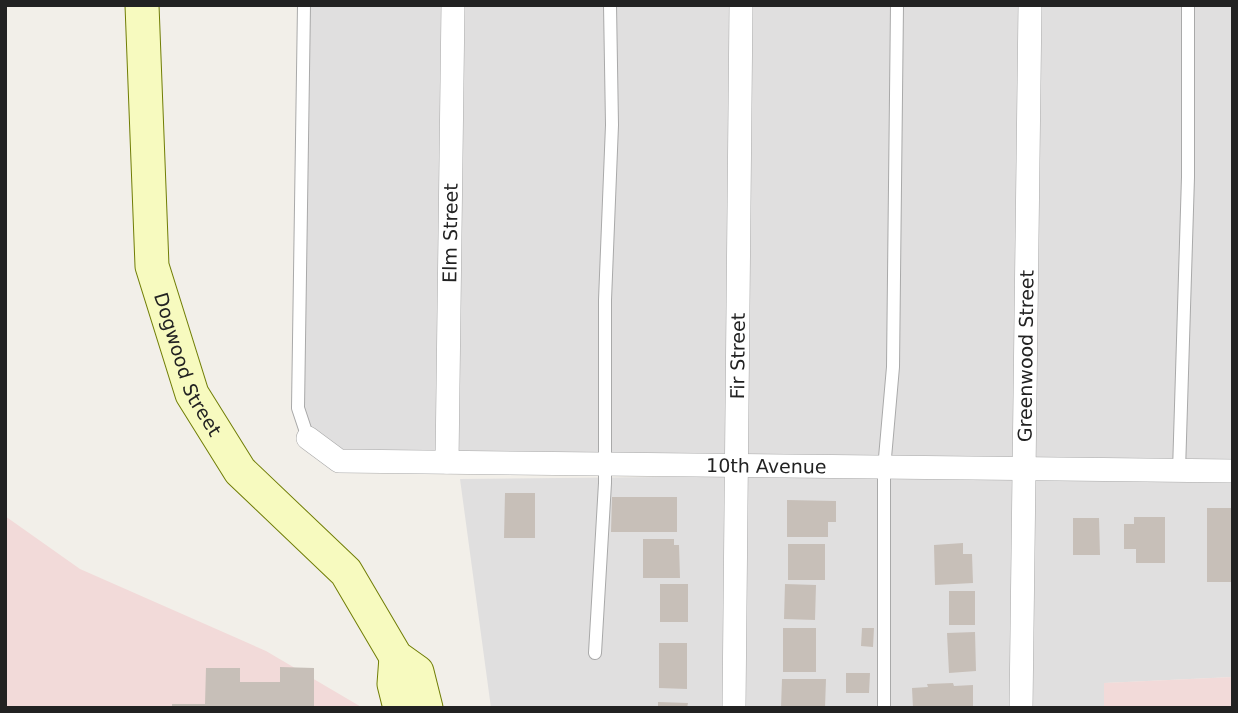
<svg xmlns="http://www.w3.org/2000/svg" width="1238" height="713" font-family="'DejaVu Sans',sans-serif">
  <style>
    .residential { fill: #e0dfdf }
    .commercial { fill: #f2dad9 }
    .building { fill: #c7bfb8 }
    .lines { fill: none; stroke-linecap: round; stroke-linejoin: round }
    .service-casing { stroke: #a9a9a9; stroke-width: 14 }
    .minor-casing { stroke: #a9a9a9; stroke-width: 24 }
    .secondary-casing { stroke: #707d05; stroke-width: 35 }
    .service { stroke: #fff; stroke-width: 12 }
    .minor { stroke: #fff; stroke-width: 23 }
    .secondary { stroke: #f7fabf; stroke-width: 33 }
    .labels { text-anchor: middle; stroke-width: 5; stroke-linejoin: round; paint-order: stroke }
    .street-label { font-size: 19px; fill: #222; stroke: #fff }
  </style>
  <rect width="100%" height="100%" fill="#f2efe9"/>
  <!-- residential -->
  <path class="residential" d="M306 5H1233V677L1105 683 1104 708H491L460 479 1151 472 339 457 311 435 302 407Z"/>
  <!-- commercial -->
  <path class="commercial" d="M5 516 80 569 266 651 363 708H5Z
    M1233 677V708H1104V683Z"/>
  <!-- building -->
  <path class="building" d="M505 493H535V538H504Z
    M612 497H677V532H611Z
    M787 500 836 501V522H828V537H787Z
    M1207 508H1233V582H1207Z
    M1134 517H1165V563H1136V549H1124V524H1134Z
    M1073 518H1099L1100 555H1073Z
    M643 539H674V545H679L680 578H643Z
    M963 543V554H972L973 583 935 585 934 545Z
    M788 544H825V580H788Z
    M660 584H688V622H660Z
    M785 584 816 585 815 620 784 619Z
    M949 591H975V625H949Z
    M783 628H816V672H783Z
    M862 628H874L873 647 861 646Z
    M975 632 976 671 949 673 947 633Z
    M659 643H687V689L659 688Z
    M280 667 314 668V708H172V704H205L206 668H240V682H280Z
    M846 673H870L869 693H846Z
    M782 679H826L825 708H781Z
    M953 683 954 686 973 685V708H913L912 688 928 687 927 684Z
    M658 702 688 703 687 708H658Z"/>
  <g class="lines">
    <defs>
      <path id="service" d="M304 5 298 408 308 438
        M1179 471 1188 177V5
        M595 653 605 483V300L612 125 610 5
        M884 708V469L893 367 897 5"/>
      <g id="minor">
        <path id="s1" d="M308 438 339 461 1233 471"/>
        <path id="s2" d="M447 462 453 5"/>
        <path id="s3" d="M734 708 741 5"/>
        <path id="s4" d="M1021 708 1030 5"/>
      </g>
      <g id="secondary">
        <path id="s5" d="M142 5 152 266 192 394 240 471 346 572 396 657 417 672 426 708"/>
        <path d="M396 657 394 684 400 708"/>
      </g>
    </defs>
    <!-- service casing -->
    <use href="#service" class="service-casing"/>
    <!-- minor casing -->
    <use href="#minor" class="minor-casing"/>
    <!-- secondary casing -->
    <use href="#secondary" class="secondary-casing"/>
    <!-- service -->
    <use href="#service" class="service"/>
    <!-- minor -->
    <use href="#minor" class="minor"/>
    <!-- secondary -->
    <use href="#secondary" class="secondary"/>
  </g>
  <g class="labels">
    <!-- street labels -->
    <g class="street-label">
      <text dy="7" stroke="none"><textPath href="#s2" startOffset="229">Elm Street</textPath></text>
      <text dy="7" stroke="none"><textPath href="#s3" startOffset="352">Fir Street</textPath></text>
      <text dy="7" stroke="none"><textPath href="#s4" startOffset="352">Greenwood Street</textPath></text>
      <text dy="7" stroke="none"><textPath href="#s5" startOffset="366">Dogwood Street</textPath></text>
      <text dy="7" stroke="none"><textPath href="#s1" startOffset="466">10th Avenue</textPath></text>
    </g>
  </g>
  <!-- border -->
  <rect width="1238" height="713" fill="none" stroke="#222222" stroke-width="14"/>
</svg>
